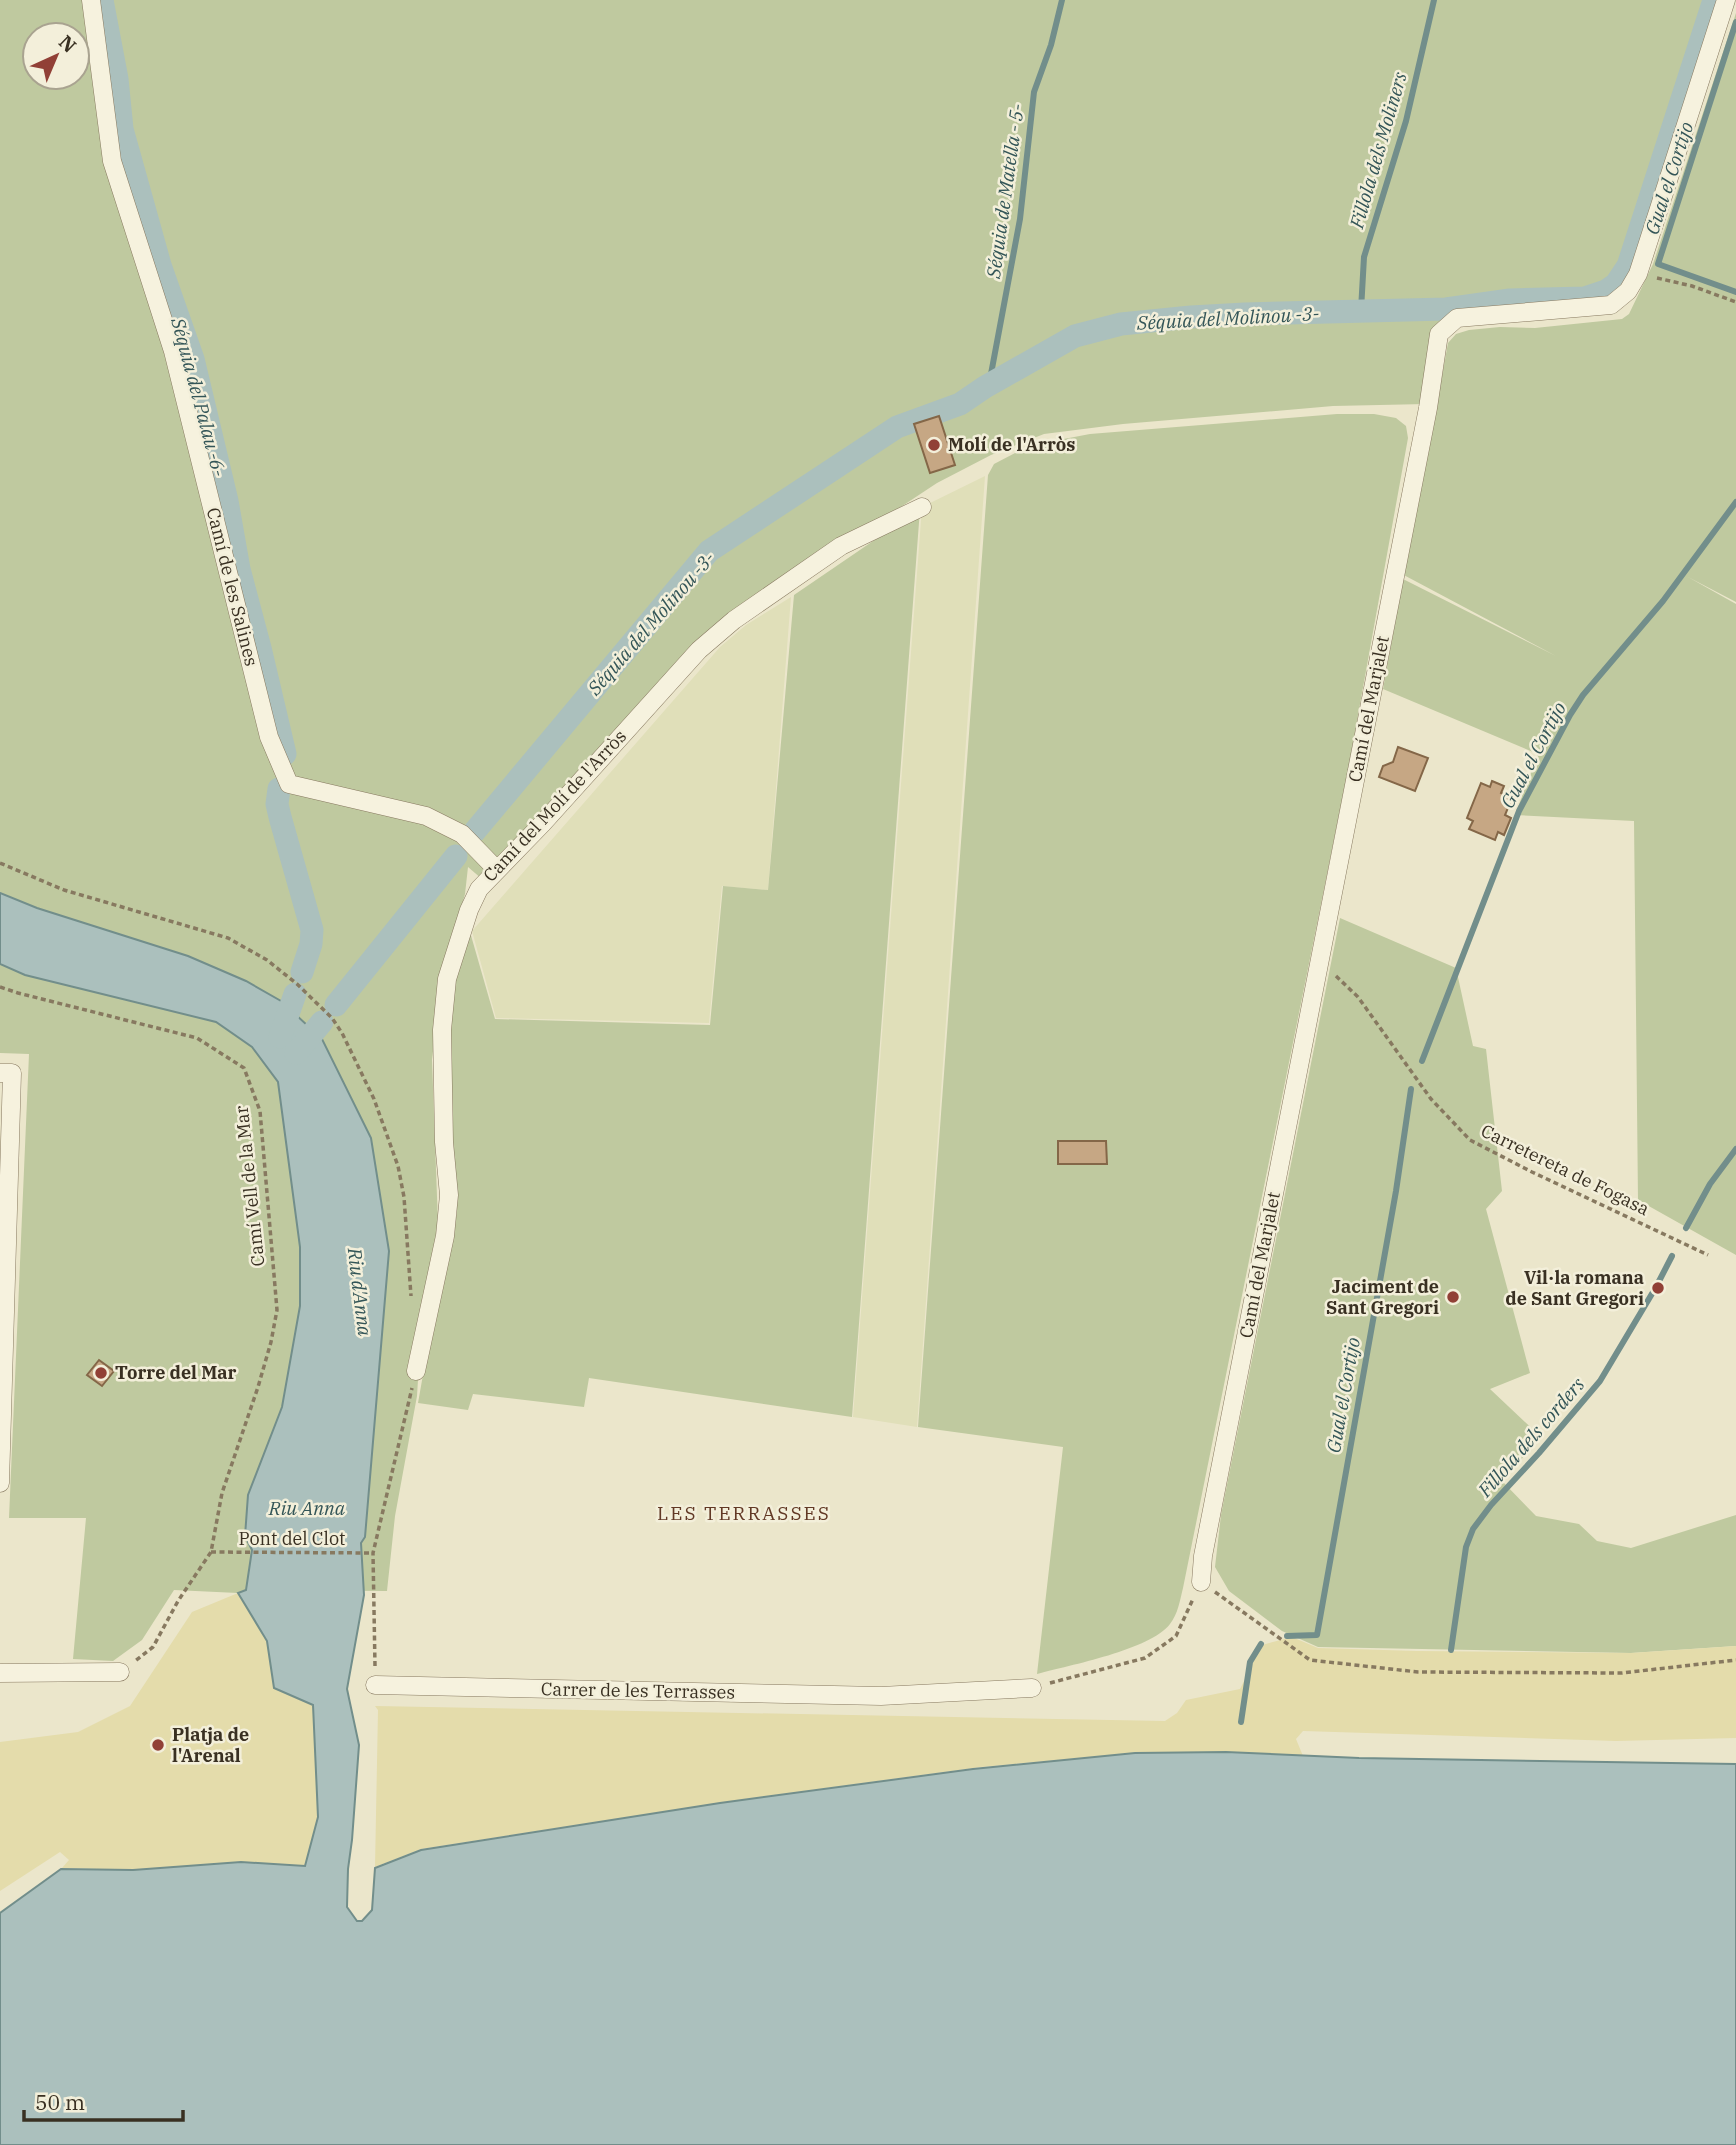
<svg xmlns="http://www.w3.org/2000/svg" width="1736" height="2145" font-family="'IBM Plex Serif',serif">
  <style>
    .farmland { fill: #e0dfb9 }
    .green { fill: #bfc99f; fill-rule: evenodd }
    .sand { fill: #e4dcab }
    .water { fill: #abc0bd; stroke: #728e8b; stroke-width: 2 }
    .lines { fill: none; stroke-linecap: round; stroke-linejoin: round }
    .stream { stroke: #728e8b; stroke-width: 6 }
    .canal { stroke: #abc0bd; stroke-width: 23 }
    .building { fill: #c6a784; stroke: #846748; stroke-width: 2 }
    .street-casing { stroke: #877960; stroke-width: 19 }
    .path { stroke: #877960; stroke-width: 3.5; stroke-dasharray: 5 3.5; stroke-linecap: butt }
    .street { stroke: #f6f2de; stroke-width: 18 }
    .poi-dot { fill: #914036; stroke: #f3efda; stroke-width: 2.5 }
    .labels { text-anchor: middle; stroke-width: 5; stroke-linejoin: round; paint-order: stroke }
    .poi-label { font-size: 18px; font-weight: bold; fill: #393022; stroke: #f3efda; text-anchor: start }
    .street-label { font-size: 18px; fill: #393022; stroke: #f3efda }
    .water-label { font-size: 19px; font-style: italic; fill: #335557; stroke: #f3efda }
    .neighbourhood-label { font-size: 19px; letter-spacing: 2px; fill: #623925; stroke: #f3efda }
  </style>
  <rect width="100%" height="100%" fill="#ebe6cb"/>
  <!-- farmland -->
  <path class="farmland" d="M985 476 917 1427 853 1417 922 507Z
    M791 597 768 890 722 886 709 1023 496 1018 472 931 720 647 746 625Z"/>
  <!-- green -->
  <path class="green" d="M0 0H1723L1640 260 1610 304 1454 315 1426 404 1333 406 1123 424 1044 434 991 455 937 483 733 618 482 879 468 867 465 894 441 981 432 1060 438 1224 422 1314 417 1396 395 1516 387 1591 247 1590 238 1593 174 1590 142 1640 113 1661 73 1659 86 1518H9L29 1054 0 1053ZM35 35H77V77H35Z
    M1736 13V602L1688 577 1736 604V1255L1638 1200 1634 821 1515 815 1538 754 1383 689 1403 579 1556 656 1400 573 1435 415 1448 343 1456 334 1469 330 1500 327 1535 328 1622 319 1629 314 1653 264Z
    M1337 414H1374L1396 418 1406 426 1408 438 1349 765 1183 1588C1180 1600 1178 1614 1170 1624 1150 1650 1070 1665 1037 1674L1063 1447 918 1427 988 475 994 464 1021 450 1048 442 1090 434Z
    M920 509 852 1417 589 1378 584 1407 473 1394 468 1410 418 1403 432 1324 457 1213 445 1030 451 984 470 932 495 1019 710 1025 723 886 768 890 794 595Z
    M1340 918 1456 968 1473 1046 1486 1049 1502 1191 1486 1209 1530 1373 1490 1389 1541 1437 1502 1481 1536 1516 1579 1524 1597 1541 1631 1548 1736 1515V1646L1631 1653 1318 1647 1282 1631 1229 1591 1215 1567 1221 1515Z"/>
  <!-- sand -->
  <path class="sand" d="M238 1593 267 1641 274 1687 313 1705 318 1817 305 1866 241 1862 133 1870 62 1868 69 1860 60 1852 0 1891V1742L78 1732 130 1706 192 1612Z
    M1292 1637 1318 1648 1417 1651 1631 1653 1736 1646V1738L1616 1741 1303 1731 1296 1739 1303 1756 1226 1752 1135 1753 981 1767 745 1799 421 1849 375 1867 378 1710 375 1706 1165 1721 1177 1713 1186 1700 1240 1689C1248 1674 1253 1660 1262 1645Z"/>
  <!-- water -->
  <path class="water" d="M0 893 37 908 188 956 246 981 281 1001 322 1039 371 1138 389 1251 365 1537 361 1543 364 1595 347 1689 359 1745 352 1840 348 1869 347 1907 357 1921H362L372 1910 375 1868 421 1850 720 1803 973 1769 1135 1753 1226 1752 1359 1758 1736 1764V2145H0V1913L61 1869 133 1870 241 1862 305 1866 318 1817 313 1705 274 1688 267 1641 238 1593 246 1590 252 1550 245 1536 248 1495 282 1407 300 1306V1247L278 1082 252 1047 216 1022 25 975 0 964Z"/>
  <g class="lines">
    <!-- stream -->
    <path class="stream" d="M1736 22 1658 264 1736 292
      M1361 310 1364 257 1406 121 1434 0
      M985 387 991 374 1020 219 1034 92 1051 45 1062 0
      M1422 1061 1519 811 1570 715 1583 695 1663 601 1736 502
      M1686 1228 1710 1184 1736 1149
      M1287 1636 1317 1635 1396 1191 1411 1089
      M1451 1650 1466 1547 1473 1529 1491 1505 1539 1453 1600 1381 1656 1287 1672 1256
      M1241 1722 1250 1662 1261 1644"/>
    <!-- canal -->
    <path class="canal" d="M102 0 117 79 122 129 160 265 193 359 227 501 239 569 260 648 285 754
      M279 789 277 804 280 817 312 930 311 944 302 972
      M475 831 709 551 897 427 960 404 985 387 1075 336 1121 324 1191 317 1245 314 1446 309 1510 300 1585 298 1606 291 1616 284 1628 266 1714 0
      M336 1005 456 856
      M280 1037 295 994
      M296 1053 322 1022"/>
  </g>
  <!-- building -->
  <path class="building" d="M939 416 955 465 930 473 914 424Z
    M1398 747 1428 758 1415 791 1379 777 1383 766 1393 762Z
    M1492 781 1504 786 1501 793 1512 798 1505 815 1511 818 1504 835 1498 832 1495 840 1469 829 1473 821 1467 818 1481 783 1490 787Z
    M1058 1141H1106L1107 1164H1058Z
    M99 1360 114 1371 102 1386 87 1375Z"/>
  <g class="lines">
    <defs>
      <path id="street" d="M91 0 112 161 173 351 269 737 289 784 426 816 462 834 497 870
        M0 1073H12L0 1483
        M416 1371 445 1236 449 1195 444 1142 442 1030 447 979 469 910 479 889 543 823 699 650 734 620 841 546 922 507
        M1201 1582 1203 1556 1428 408 1439 334 1457 318 1611 305 1628 291 1638 274 1726 0
        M0 1673 120 1672
        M375 1685 881 1696 1032 1688"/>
    </defs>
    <!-- street casing -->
    <use href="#street" class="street-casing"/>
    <!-- path -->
    <path class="path" d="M1657 278 1692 286 1736 302
      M0 863 64 890 228 938 267 960 297 984 332 1018 342 1033 374 1099 398 1166 404 1197 411 1296
      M1336 976 1358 997 1431 1099 1470 1140 1532 1172 1708 1255
      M0 987 18 993 197 1038 244 1068 260 1111 277 1310 271 1342 258 1387 222 1493 211 1552 178 1601 153 1647 135 1661
      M211 1552 373 1553
      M1215 1592 1310 1660 1418 1672 1622 1673 1736 1660
      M375 1666 373 1553 412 1388
      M1050 1683 1145 1658 1176 1636 1193 1599"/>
    <!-- street -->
    <use href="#street" class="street"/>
  </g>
  <!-- markers -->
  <g class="poi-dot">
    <circle cx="934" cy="445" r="7"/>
    <circle cx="1658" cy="1288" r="7"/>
    <circle cx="1453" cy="1297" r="7"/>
    <circle cx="101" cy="1373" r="7"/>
    <circle cx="158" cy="1745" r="7"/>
  </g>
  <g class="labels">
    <!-- poi labels -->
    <g class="poi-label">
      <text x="948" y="451">Molí de l'Arròs</text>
      <text x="1644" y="1284" text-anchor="end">Vil·la romana<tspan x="1644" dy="21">de Sant Gregori</tspan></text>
      <text x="1439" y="1293" text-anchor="end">Jaciment de<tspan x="1439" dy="21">Sant Gregori</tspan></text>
      <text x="115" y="1379">Torre del Mar</text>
      <text x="172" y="1741">Platja de<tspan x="172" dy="21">l'Arenal</tspan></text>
    </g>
    <!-- street labels -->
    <g class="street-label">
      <text transform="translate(232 587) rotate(76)" y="6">Camí de les Salines</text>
      <text transform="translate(1369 709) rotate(-79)" y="6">Camí del Marjalet</text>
      <text transform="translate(555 806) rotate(-47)" y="6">Camí del Molí de l'Arròs</text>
      <text transform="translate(1565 1170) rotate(26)" y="6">Carretereta de Fogasa</text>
      <text transform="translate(250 1186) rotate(-96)" y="6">Camí Vell de la Mar</text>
      <text transform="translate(1260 1265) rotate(-79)" y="6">Camí del Marjalet</text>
      <text x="292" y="1545">Pont del Clot</text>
      <text transform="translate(638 1691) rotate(1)" y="6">Carrer de les Terrasses</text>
    </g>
    <!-- water labels -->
    <g class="water-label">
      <text transform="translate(1378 150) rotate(-74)" y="7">Fillola dels Moliners</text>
      <text transform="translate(1669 178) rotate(-72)" y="7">Gual el Cortijo</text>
      <text transform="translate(1005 191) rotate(-82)" y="7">Séquia de Matella - 5-</text>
      <text transform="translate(1228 318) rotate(-3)" y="7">Séquia del Molinou -3-</text>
      <text transform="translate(199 397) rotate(75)" y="7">Séquia del Palau -6-</text>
      <text transform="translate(651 623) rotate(-49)" y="7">Séquia del Molinou -3-</text>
      <text transform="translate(1533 755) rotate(-62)" y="7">Gual el Cortijo</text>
      <text transform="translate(360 1292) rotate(83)" y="7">Riu d'Anna</text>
      <text transform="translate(1343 1395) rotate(-80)" y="7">Gual el Cortijo</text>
      <text transform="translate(1531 1437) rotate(-49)" y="7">Fillola dels corders</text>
      <text x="307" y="1515">Riu Anna</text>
    </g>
    <!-- neighbourhood labels -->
    <g class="neighbourhood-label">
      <text x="744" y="1520">LES TERRASSES</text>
    </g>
  </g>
  <!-- north arrow -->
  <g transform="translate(56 56) rotate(44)"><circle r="33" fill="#f3efda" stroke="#a9a390" stroke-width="2"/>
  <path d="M0-5L12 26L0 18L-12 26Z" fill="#914036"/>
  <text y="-10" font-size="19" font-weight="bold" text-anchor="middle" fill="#393022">N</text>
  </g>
  <!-- scale -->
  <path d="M24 2110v10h159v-10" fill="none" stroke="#393022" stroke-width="3.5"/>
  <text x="35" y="2110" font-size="21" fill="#393022" stroke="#f3efda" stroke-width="5" paint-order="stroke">50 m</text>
</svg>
